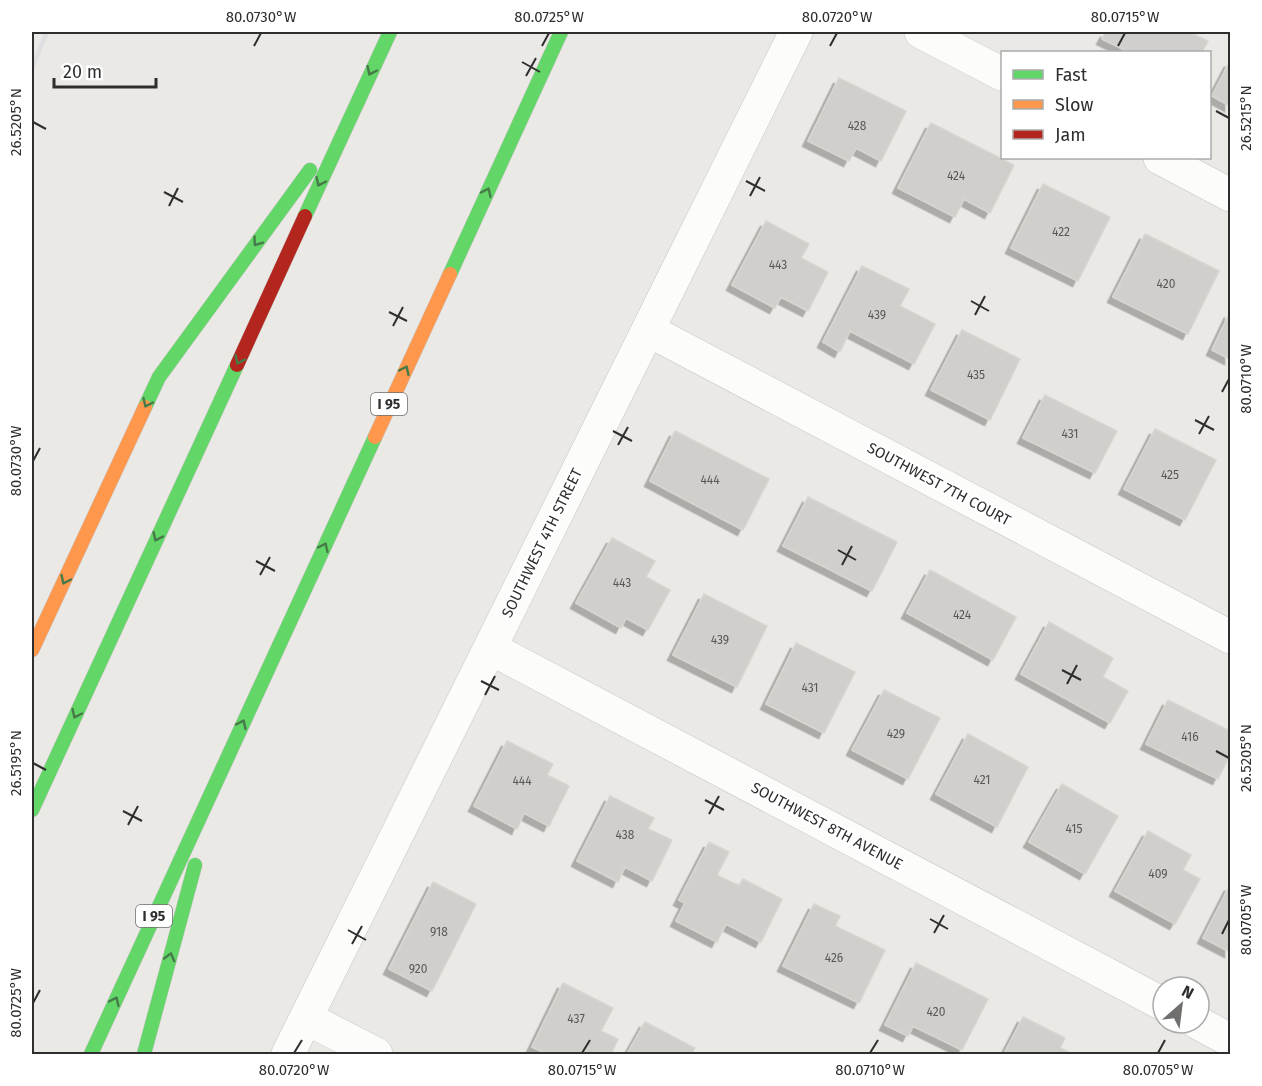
<svg xmlns="http://www.w3.org/2000/svg" width="1262" height="1086" font-family="'Fira Sans',sans-serif">
  <style>
    .building { fill: #d0cfcb; stroke: #d6d5d1; stroke-width: 1.5; filter: url(#shadow) }
    .lines { fill: none; stroke-linecap: round; stroke-linejoin: round }
    .street-casing { stroke: #c6c5c4; stroke-width: 34 }
    .fast-casing { stroke: #c6c5c4; stroke-width: 15 }
    .slow-casing { stroke: #c6c5c4; stroke-width: 15 }
    .jam-casing { stroke: #c6c5c4; stroke-width: 15 }
    .street { stroke: #fcfcfb; stroke-width: 33 }
    .fast { stroke: #63d668; stroke-width: 14 }
    .slow { stroke: #ff974d; stroke-width: 14 }
    .jam { stroke: #b3261e; stroke-width: 14 }
    .rail { stroke: #dfdfe1; stroke-width: 4.5 }
    .oneway { stroke: #467a48 }
    .ticks { fill: none; stroke: #2e2e2e; stroke-width: 2 }
    .labels { text-anchor: middle; stroke-width: 5; stroke-linejoin: round; paint-order: stroke }
    .number-label { font-size: 12px; fill: #585857 }
    .shield { fill: #fff; stroke: #6d6d6d; stroke-width: 1.5 }
    .shield-label { font-size: 14px; font-weight: bold; fill: #2e2e2e }
    .street-label { font-size: 15px; fill: #2e2e2e; stroke: #fff }
    .neatline { fill: none; stroke: #2e2e2e; stroke-width: 2 }
    .ticks-label { font-size: 15px; text-anchor: middle; fill: #2e2e2e }
  </style>
  <defs>
    <filter id="shadow"><feDropShadow dx="-5.5" dy="5.5" stdDeviation="0" flood-color="#0004"/></filter>
  </defs>
  <rect width="100%" height="100%" fill="#ebe9e5"/>
  <!-- building -->
  <path class="building" d="M1106 32H1189L1208 41 1202 52H1129L1102 39Z
    M1230 61V106L1212 96Z
    M839 78 906 111 881 161 856 148 849 161 808 141Z
    M931 123 1014 165 990 213 964 199 955 217 898 188Z
    M1043 184 1110 217 1078 281 1011 248Z
    M766 221 809 244 801 258 828 272 808 311 781 297 775 308 732 285Z
    M1145 234 1219 271 1188 334 1113 297Z
    M862 266 909 289 900 306 935 324 914 364 850 331 840 352 823 342Z
    M1230 312V359L1212 350Z
    M962 330 1020 359 990 420 931 390Z
    M1045 395 1117 431 1095 473 1023 438Z
    M1155 429 1216 460 1185 520 1124 489Z
    M675 431 769 479 743 530 650 481Z
    M808 497 897 542 872 591 783 546Z
    M612 538 655 561 646 577 670 590 648 630 626 618 621 628 576 603Z
    M930 570 1016 617 993 660 907 613Z
    M704 594 767 626 737 687 673 655Z
    M1049 622 1113 658 1103 677 1128 691 1110 723 1021 674Z
    M796 643 855 672 824 733 766 704Z
    M884 690 940 718 908 779 852 750Z
    M1168 700 1230 731V755L1218 779 1146 744Z
    M968 734 1028 767 997 827 936 794Z
    M507 741 553 764 547 775 569 786 549 826 524 813 517 829 474 806Z
    M1062 784 1118 816 1085 874 1029 842Z
    M610 796 654 818 648 829 672 840 652 881 625 867 618 882 577 861Z
    M1148 831 1191 855 1183 870 1200 879 1175 924 1115 891Z
    M709 842 729 852 717 875 739 886 743 879 782 899 761 942 726 924 717 942 676 921 685 903 679 900Z
    M433 882 476 904 432 991 389 969Z
    M1230 885V952L1203 938Z
    M814 904 840 916 835 926 885 950 859 1003 783 966Z
    M916 963 988 999 962 1050 913 1026 908 1036 885 1025Z
    M563 983 613 1008 601 1031 618 1039 611 1054H547L532 1047Z
    M1023 1017 1065 1038 1060 1048 1073 1054H1004Z
    M645 1022 695 1048 691 1054H627Z"/>
  <g class="lines">
    <defs>
      <path id="street" d="M921 32 1002 74
        M1160 158 1230 195
        M648 330 1230 637
        M490 648 1163 1004
        M306 1018 376 1054
        M1198 1023 1230 1040
        M288 1054 796 32"/>
      <path id="fast" d="M305 216 390 32
        M450 274 561 32
        M145 407 159 377 310 170
        M32 810 237 365
        M91 1054 375 437
        M144 1054 195 865"/>
      <path id="slow" d="M375 437 450 274
        M32 650 145 407"/>
      <path id="jam" d="M237 365 305 216"/>
    </defs>
    <!-- street casing -->
    <use href="#street" class="street-casing"/>
    <!-- fast casing -->
    <use href="#fast" class="fast-casing"/>
    <!-- slow casing -->
    <use href="#slow" class="slow-casing"/>
    <!-- jam casing -->
    <use href="#jam" class="jam-casing"/>
    <!-- street -->
    <use href="#street" class="street"/>
    <!-- fast -->
    <use href="#fast" class="fast"/>
    <!-- slow -->
    <use href="#slow" class="slow"/>
    <!-- jam -->
    <use href="#jam" class="jam"/>
    <!-- rail -->
    <path class="rail" d="M32 68 47 32"/>
  </g>
  <!-- one-way arrows -->
  <defs><path id="oneway-chevron" d="M-2-3.5L2.5 0L-2 3.5" fill="none" stroke-width="1.6" stroke-linecap="round" stroke-linejoin="round" transform="scale(1.5)"/></defs>
  <g class="oneway">
    <use href="#oneway-chevron" transform="translate(371 71) rotate(115)"/>
    <use href="#oneway-chevron" transform="translate(320 182) rotate(115)"/>
    <use href="#oneway-chevron" transform="translate(487 192) rotate(-65)"/>
    <use href="#oneway-chevron" transform="translate(257 242) rotate(126)"/>
    <use href="#oneway-chevron" transform="translate(239 360) rotate(115)"/>
    <use href="#oneway-chevron" transform="translate(405 370) rotate(-65)"/>
    <use href="#oneway-chevron" transform="translate(147 403) rotate(115)"/>
    <use href="#oneway-chevron" transform="translate(157 537) rotate(115)"/>
    <use href="#oneway-chevron" transform="translate(324 547) rotate(-65)"/>
    <use href="#oneway-chevron" transform="translate(65 580) rotate(115)"/>
    <use href="#oneway-chevron" transform="translate(76 714) rotate(115)"/>
    <use href="#oneway-chevron" transform="translate(242 724) rotate(-65)"/>
    <use href="#oneway-chevron" transform="translate(170 957) rotate(-75)"/>
    <use href="#oneway-chevron" transform="translate(115 1001) rotate(-65)"/>
  </g>
  <!-- ticks -->
  <path class="ticks" d="M254 46 261 33M542 46 549 33M830 46 837 33M1118 46 1125 33M522 62 540 72M526 76 536 58M1216 111 1229 118M33 122 46 129M746 181 765 191M164 192 183 202M750 196 760 177M169 206 178 188M971 301 989 311M389 312 407 321M975 315 985 296M393 326 403 307M1222 392 1229 379M1195 420 1214 430M613 431 632 441M1199 434 1209 416M618 445 628 427M33 461 40 448M838 550 856 560M256 561 275 571M842 565 852 546M260 575 270 557M1062 670 1081 680M481 681 499 690M1067 684 1077 665M485 695 495 676M1216 751 1229 758M33 763 46 770M705 800 724 810M123 811 142 821M709 814 719 796M128 825 138 806M930 919 948 929M348 930 366 940M934 933 944 915M1222 934 1229 920M352 944 362 926M33 1003 40 990M294 1053 302 1040M582 1053 590 1040M870 1053 878 1040M1158 1053 1165 1040"/>
  <g class="labels">
    <!-- number labels -->
    <g class="number-label">
      <text x="857" y="130">428</text>
      <text x="956" y="180">424</text>
      <text x="1061" y="236">422</text>
      <text x="778" y="269">443</text>
      <text x="1166" y="288">420</text>
      <text x="877" y="319">439</text>
      <text x="976" y="379">435</text>
      <text x="1070" y="438">431</text>
      <text x="1170" y="479">425</text>
      <text x="710" y="484">444</text>
      <text x="622" y="587">443</text>
      <text x="962" y="619">424</text>
      <text x="720" y="644">439</text>
      <text x="810" y="692">431</text>
      <text x="896" y="738">429</text>
      <text x="1190" y="741">416</text>
      <text x="982" y="784">421</text>
      <text x="522" y="785">444</text>
      <text x="1074" y="833">415</text>
      <text x="625" y="839">438</text>
      <text x="1158" y="878">409</text>
      <text x="439" y="936">918</text>
      <text x="834" y="962">426</text>
      <text x="418" y="973">920</text>
      <text x="936" y="1016">420</text>
      <text x="576" y="1023">437</text>
    </g>
    <!-- shield labels -->
    <g class="shield">
      <rect x="371" y="393" width="36" height="22" rx="4.5"/>
      <rect x="136" y="905" width="36" height="22" rx="4.5"/>
    </g>
    <g class="shield-label">
      <text x="389" y="409">I 95</text>
      <text x="154" y="921">I 95</text>
    </g>
    <!-- street labels -->
    <g class="street-label">
      <text transform="translate(939 484) rotate(28)" y="5">SOUTHWEST 7TH COURT</text>
      <text transform="translate(542 543) rotate(-64)" y="5">SOUTHWEST 4TH STREET</text>
      <text transform="translate(827 826) rotate(28)" y="5">SOUTHWEST 8TH AVENUE</text>
    </g>
  </g>
  <!-- border -->
  <rect width="1262" height="1086" fill="none" stroke="#ffffff" stroke-width="66"/>
  <!-- legend -->
  <rect x="1001" y="51" width="210" height="108" fill="#ffffff" stroke="#ababab" stroke-width="1.5"/>
  <rect x="1013" y="70" width="30" height="9" fill="#63d668" stroke="#ababab" stroke-width="1.5"/>
  <text x="1055" y="81" font-size="18" fill="#2e2e2e">Fast</text>
  <rect x="1013" y="100" width="30" height="9" fill="#ff974d" stroke="#ababab" stroke-width="1.5"/>
  <text x="1055" y="111" font-size="18" fill="#2e2e2e">Slow</text>
  <rect x="1013" y="130" width="30" height="9" fill="#b3261e" stroke="#ababab" stroke-width="1.5"/>
  <text x="1055" y="141" font-size="18" fill="#2e2e2e">Jam</text>
  <!-- north arrow -->
  <g transform="translate(1181 1005) rotate(28)"><circle r="28" fill="#ffffff" stroke="#ababab" stroke-width="1.5"/>
  <path d="M0-4.5L10 22L0 15L-10 22Z" fill="#706f6e"/>
  <text y="-9" font-size="16" font-weight="bold" text-anchor="middle" fill="#2e2e2e">N</text>
  </g>
  <!-- scale -->
  <path d="M54 78v9h102v-9" fill="none" stroke="#2e2e2e" stroke-width="3"/>
  <text x="63" y="78" font-size="18" fill="#2e2e2e" stroke="#ffffff" stroke-width="4.5" paint-order="stroke">20 m</text>
  <rect x="33" y="33" width="1196" height="1020" class="neatline"/>
  <g class="ticks-label">
    <text x="261" y="22">80.0730°W</text>
    <text x="549" y="22">80.0725°W</text>
    <text x="837" y="22">80.0720°W</text>
    <text x="1125" y="22">80.0715°W</text>
    <text transform="translate(1246 118) rotate(-90)" y="5">26.5215°N</text>
    <text transform="translate(16 122) rotate(-90)" y="5">26.5205°N</text>
    <text transform="translate(1246 379) rotate(-90)" y="5">80.0710°W</text>
    <text transform="translate(16 461) rotate(-90)" y="5">80.0730°W</text>
    <text transform="translate(1246 758) rotate(-90)" y="5">26.5205°N</text>
    <text transform="translate(16 763) rotate(-90)" y="5">26.5195°N</text>
    <text transform="translate(1246 920) rotate(-90)" y="5">80.0705°W</text>
    <text transform="translate(16 1003) rotate(-90)" y="5">80.0725°W</text>
    <text x="294" y="1075">80.0720°W</text>
    <text x="582" y="1075">80.0715°W</text>
    <text x="870" y="1075">80.0710°W</text>
    <text x="1158" y="1075">80.0705°W</text>
  </g>
</svg>
